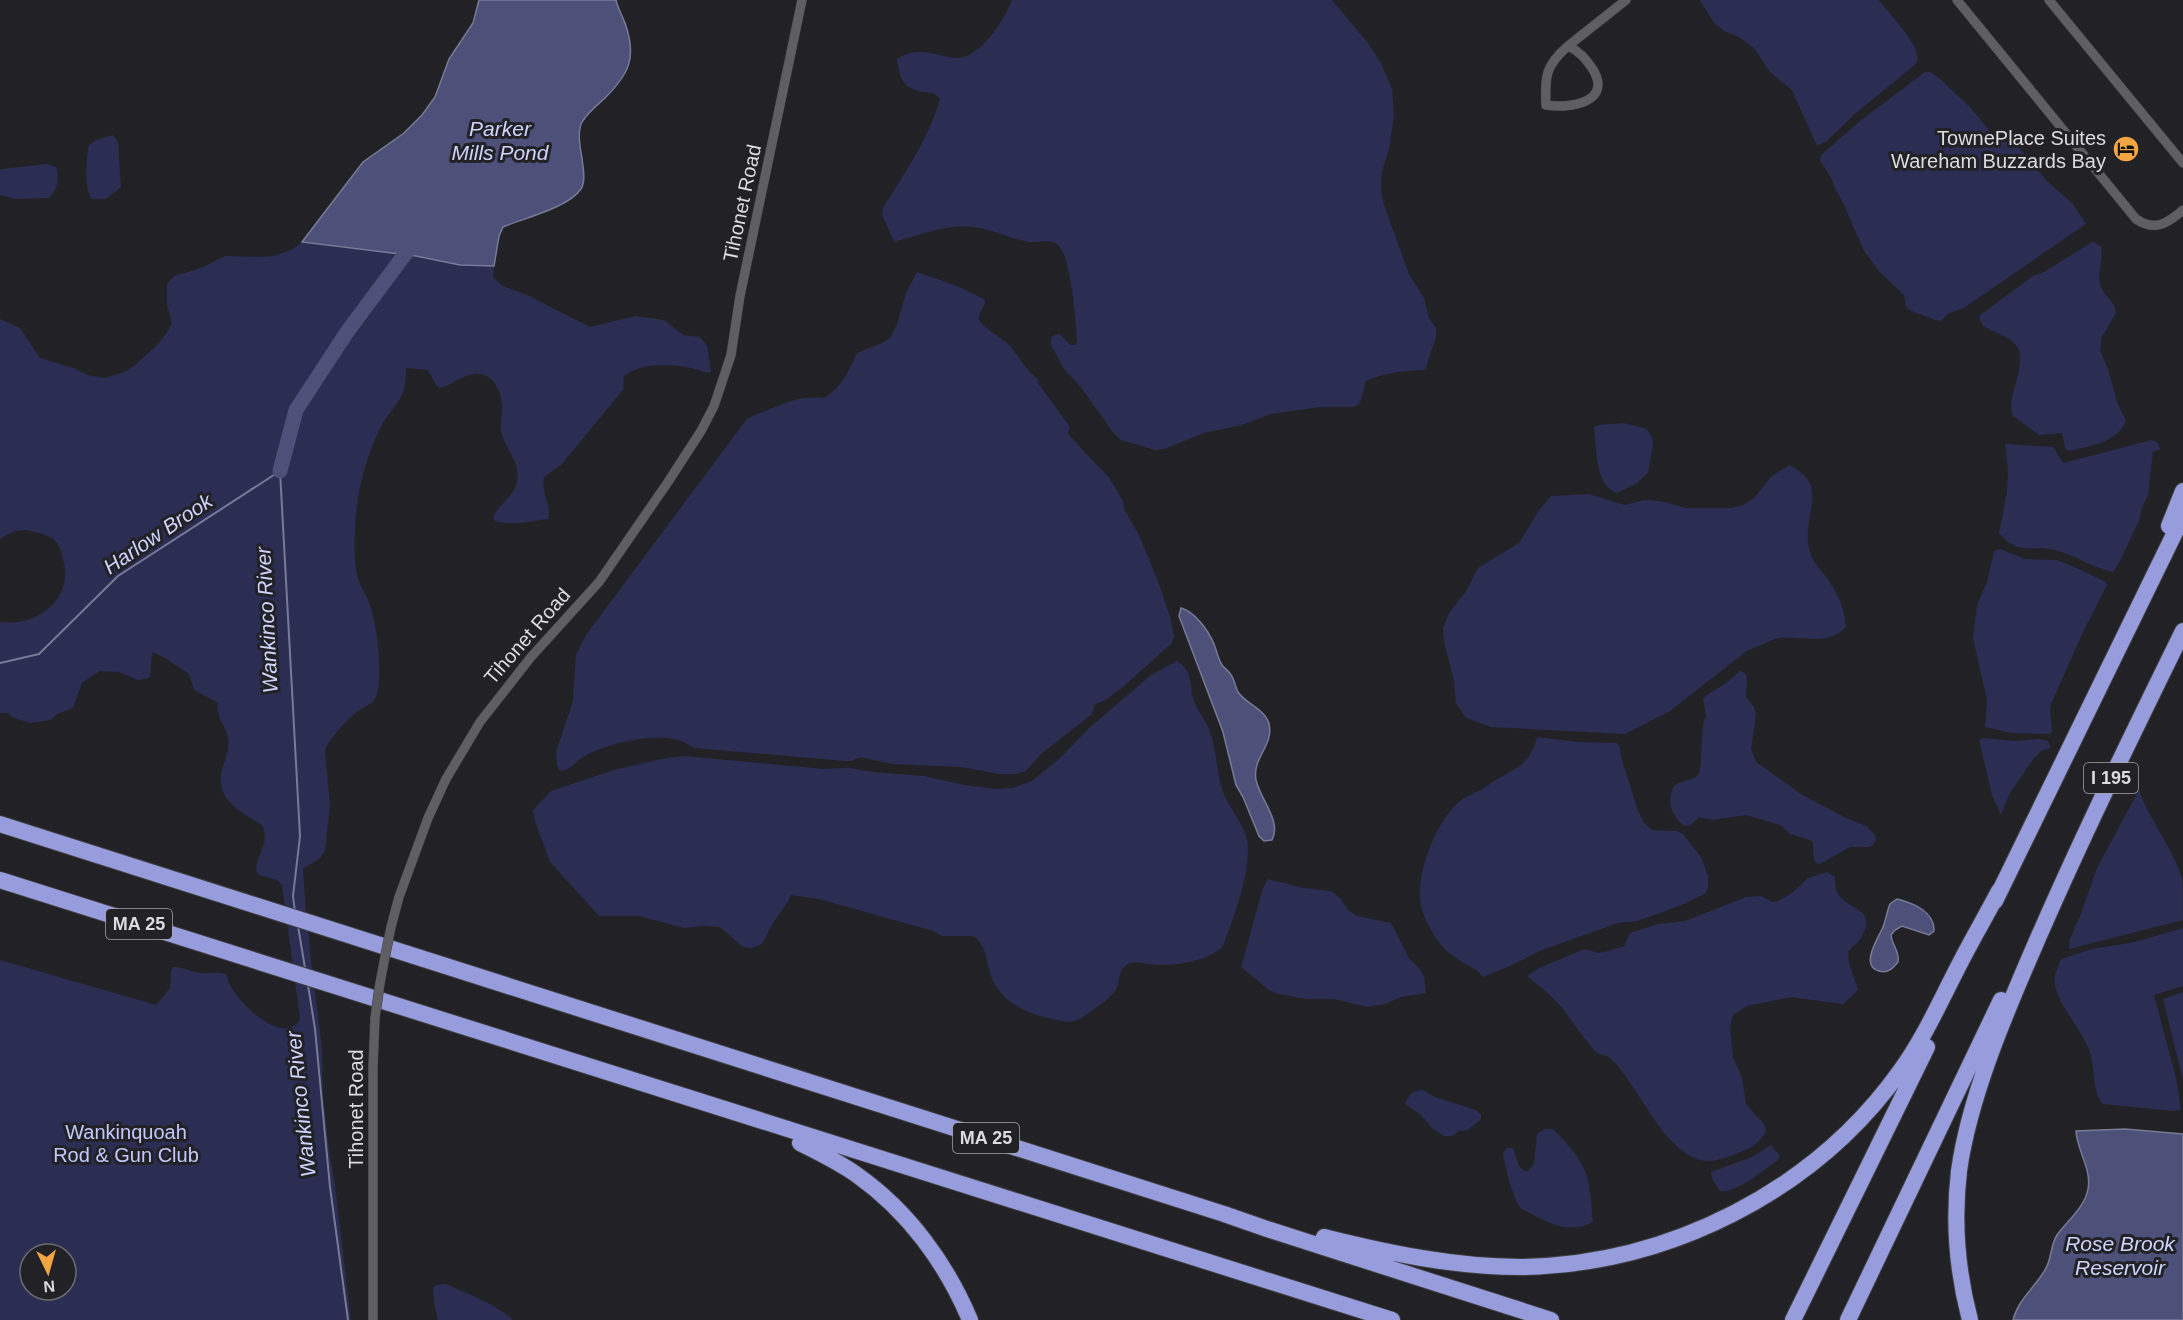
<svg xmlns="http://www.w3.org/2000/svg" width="2183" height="1320" font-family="Helvetica,sans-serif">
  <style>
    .green { fill: #2b2d52; fill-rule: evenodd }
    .water { fill: #4d5078; stroke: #787a97; stroke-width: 1.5 }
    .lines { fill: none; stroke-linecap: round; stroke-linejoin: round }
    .stream { stroke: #787a97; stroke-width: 2 }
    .river { stroke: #4d5078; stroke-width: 15 }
    .minor-casing { stroke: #3e3e41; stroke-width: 10 }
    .motorway-casing { stroke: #3e3e41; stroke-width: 18 }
    .minor { stroke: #5f5f63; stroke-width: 9 }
    .motorway { stroke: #969cdc; stroke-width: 16 }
    .minor-bridge-casing { stroke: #3e3e41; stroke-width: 10; stroke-linecap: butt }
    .minor-bridge { stroke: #5f5f63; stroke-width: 9 }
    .labels { text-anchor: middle; stroke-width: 6; stroke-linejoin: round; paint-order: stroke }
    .shield { fill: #222226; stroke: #a4a4a7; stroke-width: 1.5 }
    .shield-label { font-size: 18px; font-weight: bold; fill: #dcdcde }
    .poi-label { font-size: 20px; fill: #dcdcde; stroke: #222226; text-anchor: end }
    .street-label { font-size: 20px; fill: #dcdcde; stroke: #222226 }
    .park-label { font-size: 20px; fill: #c3c9ff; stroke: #222226 }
    .water-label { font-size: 21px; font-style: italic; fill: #cfd4fd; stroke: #222226 }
  </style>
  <rect width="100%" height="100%" fill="#222226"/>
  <!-- green -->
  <path class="green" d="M1012 0H1332L1367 42 1381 63 1392 89 1394 115 1389 149 1382 172 1381 190 1384 205 1409 274 1424 298 1429 318 1436 328V337L1425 370C1405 371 1385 372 1366 381L1360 403 1354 407H1320L1271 414 1242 425 1204 433 1164 449 1155 450 1121 440 1112 431 1080 386 1064 369 1050 343 1052 336 1059 334 1071 345H1076L1077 340C1076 321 1071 259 1059 246 1053 238 1038 243 1029 242 1012 239 996 231 980 228 951 222 922 234 894 242L882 215 883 208C904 174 929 138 940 99L934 93C908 91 900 86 897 59 917 45 935 56 956 58 980 59 1005 19 1012 0Z
    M1700 0H1879C1886 11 1923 47 1917 61 1916 64 1913 66 1911 68L1856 113 1827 141 1817 146 1792 90 1770 72 1754 48 1739 37 1724 31 1714 23Z
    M1925 72H1930L1938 77 1970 107 1993 135 2016 144 2048 182 2073 204 2086 224 1962 309 1949 313 1941 321 1935 320 1909 310 1906 307 1904 295 1879 271 1864 251 1844 205 1835 188 1831 178 1820 160 1821 155 1860 121Z
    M113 135 118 142 121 187 106 199H92C84 191 86 157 89 145L96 140Z
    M47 164 56 167C60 177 57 191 49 198L16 199 0 195V170L2 169Z
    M302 242 416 256 460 265 494 266 493 277 503 286 529 296 590 327 635 316 664 320 683 335 700 337 707 346 711 372 707 373C685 364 644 360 624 376L623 390 561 465 544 477C540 491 552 506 548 519 531 521 509 527 493 520 494 507 513 499 517 482 521 465 507 450 502 435 499 428 502 416 502 408 502 391 493 372 474 374 462 375 453 385 440 388L436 385 428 370 406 368C407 405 390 405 378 433 364 462 356 497 355 530 354 545 354 561 357 575 359 584 365 592 368 600 377 620 383 673 377 694 374 705 365 705 357 712 346 721 331 736 325 750L330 805 325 851 320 858 303 869 307 928 309 936 310 951 322 1048 323 1096 328 1143 335 1185 351 1320H0V960L156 1005 170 988 171 971 173 967C183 966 192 973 202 973 210 973 217 972 226 974 227 977 228 980 229 983 236 999 268 1031 286 1028 293 1027 298 1025 300 1018L282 885 277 880 259 875 256 871C256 855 271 841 262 825 241 812 214 799 222 770 225 759 230 750 228 738 226 726 215 716 218 703L194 690 189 674 165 658 153 652C149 661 153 670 149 678L138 680 119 672 100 671 82 683 73 708 57 714 51 720 30 723 12 717 8 713H0V622C36 627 72 601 64 563 60 544 58 539 39 533 21 528 17 529 0 539V319L20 328 40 358 73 368 87 375 104 378 122 373 133 367 157 345 166 334 172 323 167 305V284L174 276 201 268 225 256 259 257 274 256 291 250ZM30 1254H66V1290H30Z
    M2092 242 2101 246C2104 259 2097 271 2100 284 2103 296 2115 300 2116 313L2102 337 2100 350 2109 372 2117 402 2126 421C2119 442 2087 447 2068 451L2065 448 2062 433 2039 435 2013 416C2004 396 2033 359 2013 342 2005 335 1992 332 1983 326L1979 316 2033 276 2044 272Z
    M917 272 957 286 984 299 985 303 978 318C983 328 1001 337 1010 346 1019 356 1027 372 1038 379V383L1070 427 1068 434 1110 479 1123 501 1124 509 1138 533 1158 581 1170 617 1174 636 1172 643 1124 686 1104 701 1095 704 1092 714 1041 754 1026 771 1016 774H999L962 767 892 764 860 757 852 761H845L694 748C689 745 683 741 678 740 654 732 604 744 583 757 574 763 571 770 560 771L557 765 556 752 573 701 576 655 586 635 746 420C753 415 760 413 768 410 790 401 801 396 825 398 842 386 849 371 857 353L882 343 890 338 897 324 906 293Z
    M1623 423 1647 429 1652 437 1653 445 1648 473 1637 483 1617 493C1594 485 1597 448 1594 427L1599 425Z
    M2152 440 2157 442 2160 449 2153 452 2148 495 2142 508 2139 521 2119 563 2113 572C2092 568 2075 555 2055 550 2030 544 2020 557 1999 533L2007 492 2008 468 2005 444 2053 447 2063 463Z
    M1789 465C1833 486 1799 517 1810 552 1812 560 1817 566 1822 572 1836 588 1844 606 1846 627 1827 647 1803 635 1779 638 1769 640 1759 647 1748 650L1670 711 1625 734 1491 727 1466 718 1456 703 1454 681 1444 642 1443 628 1449 613 1466 591 1478 568 1519 543 1539 510 1551 496 1588 494 1625 505 1645 500 1660 501 1686 508H1732L1743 505 1754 498 1771 477Z
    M2000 549 2025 559 2056 560 2072 566 2106 582 2107 585 2084 630 2051 704 2050 710 2052 732 2049 734 2011 733 1985 727 1987 700 1973 638 1977 605 1987 582 1994 551Z
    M1177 661C1193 671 1189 685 1194 701 1199 714 1209 724 1212 738 1217 756 1217 775 1223 792 1231 812 1249 829 1248 850 1247 883 1234 917 1222 948 1204 961 1179 966 1157 965 1146 965 1134 959 1125 966 1118 971 1120 984 1115 991 1110 999 1091 1011 1083 1017 1071 1025 1061 1021 1048 1018 1024 1012 1000 1001 991 976 986 961 987 945 973 936H942L933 931 819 899 791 895 788 902 773 923 762 944 752 948 743 947 720 927 704 926 684 928 639 916H599L550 862 535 821 533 810 551 791 614 770 661 759 683 756 824 769 849 768 873 772 924 776 964 785 996 789 1013 788 1032 781 1059 759 1088 729 1151 675Z
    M1739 671 1744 672 1747 677 1746 697 1754 707 1756 714 1751 749 1756 762 1801 794 1844 817 1866 826 1875 835 1876 840 1873 845 1869 847H1850L1820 864 1816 863 1814 859 1813 843 1810 840 1790 834 1780 825 1746 815 1712 820 1699 817 1691 825 1684 826C1671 815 1665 799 1675 785 1682 780 1691 781 1697 776 1704 771 1699 728 1706 716L1703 698C1718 687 1726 686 1739 671Z
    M1537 737 1579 742 1617 743 1620 748 1621 757 1638 811 1644 823 1652 830 1677 831 1683 834 1701 857 1708 876V887L1705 894 1679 906 1637 921 1618 923 1542 950 1514 964 1483 977C1477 968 1469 967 1461 961 1449 954 1438 944 1432 932 1427 922 1420 909 1420 898 1418 869 1437 820 1459 802 1465 797 1472 794 1479 791 1484 788 1489 784 1494 781 1516 768 1531 764 1537 737Z
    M1983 738 2014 741 2040 739 2048 741 2051 748 2041 751 2031 762 2010 793 2001 815 1992 795 1979 740Z
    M2139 790C2150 821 2172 847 2182 878 2183 890 2183 907 2183 920L2069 949 2070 939 2080 916 2097 868Z
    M1827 872 1835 877C1835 883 1835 890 1839 895 1848 910 1876 908 1863 934 1860 942 1852 946 1848 952L1849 963 1858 990 1843 1004 1791 997 1747 1006 1733 1015 1730 1026 1733 1057 1742 1078 1746 1104 1764 1124 1766 1131C1759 1145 1747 1150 1733 1155 1725 1158 1715 1161 1707 1161 1665 1158 1638 1083 1611 1059 1606 1054 1600 1056 1595 1051 1580 1035 1570 1016 1555 1000 1547 992 1536 984 1527 976L1539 968 1585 949 1598 953 1605 952 1624 946 1630 933 1658 924 1685 921 1746 897 1761 896 1772 902H1776L1792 893 1808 878Z
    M1268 879 1303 888 1331 891 1340 898 1348 910 1357 916 1391 923 1409 958 1419 968 1424 977 1426 993 1401 997 1385 1004 1367 1007 1334 999H1306L1279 994 1269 990 1241 967 1263 888Z
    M2183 928V986L2154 995 2176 1078 2181 1110 2173 1111 2103 1104C2092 1092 2095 1071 2091 1056 2084 1031 2061 1010 2055 986 2053 977 2058 967 2061 959L2092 949 2135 942Z
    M2183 992V1080L2163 999Z
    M1423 1090 1435 1097 1476 1110 1481 1115V1119L1468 1130 1459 1131 1452 1136H1444L1433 1129 1421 1115 1405 1104C1408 1095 1413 1090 1423 1090Z
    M1545 1129H1553C1589 1166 1589 1173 1593 1222 1572 1233 1555 1226 1535 1216 1530 1213 1523 1211 1519 1206 1513 1197 1504 1164 1503 1153L1507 1148H1513L1519 1166 1524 1171H1528L1534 1163 1537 1134Z
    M1771 1145 1780 1156 1778 1160C1765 1169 1736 1194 1720 1191L1712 1179 1711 1172 1752 1157Z
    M446 1284C470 1295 494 1303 513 1320H438L434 1303 433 1288 436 1285Z"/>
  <!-- water -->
  <path class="water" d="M479 0H616C618 9 623 17 626 26 637 59 628 75 604 99 596 106 588 112 582 122 577 132 580 147 582 158 583 168 586 181 581 189 568 208 524 218 503 227L499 236 494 266 460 265 416 256 302 242 363 162 404 133 422 115 435 97 449 59 473 23Z
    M1181 608C1195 612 1208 630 1214 644 1217 651 1218 659 1222 665 1225 669 1229 671 1231 675 1235 680 1235 687 1238 692 1246 704 1266 710 1269 724 1274 746 1252 757 1256 780 1260 799 1282 821 1272 840L1264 841 1259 836 1243 797 1236 785 1223 732 1179 616Z
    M1897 899C1913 903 1935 912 1934 931L1929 935 1902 926 1895 930 1891 935C1892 946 1900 951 1898 962 1893 968 1888 974 1879 971 1859 966 1879 937 1883 927 1886 919 1887 911 1890 904Z
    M2125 1129 2183 1134V1320H2013C2018 1300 2035 1287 2045 1270 2052 1259 2050 1246 2057 1235 2067 1221 2085 1207 2088 1189 2092 1169 2077 1151 2076 1131Z"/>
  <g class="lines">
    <!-- stream -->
    <path class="stream" d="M0 663 39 654 118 576 280 471 300 836 293 896 295 912
      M298 926 305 968
      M308 985 315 1029 330 1187 348 1320"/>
    <!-- river -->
    <path class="river" d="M280 471 296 410 347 332 417 238"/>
    <defs>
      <path id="minor" d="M1957 0 2136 219C2155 232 2168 223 2183 210
        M2049 0 2183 163
        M1568 46C1579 51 1585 58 1592 68 1614 102 1570 109 1546 105 1545 76 1545 66 1568 46Z
        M1568 46 1626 0
        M391 927 399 897 428 818 446 779 480 722 531 657 599 582 668 482 701 431 714 406 731 355 740 296 802 0
        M380 983 384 962
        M373 1320V1067L375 1018"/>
      <path id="motorway" d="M2169 526 2183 491
        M0 824 1224 1214 1267 1229 1551 1320
        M0 880 1392 1320
        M1995 901 2183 516
        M800 1143C820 1153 839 1162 857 1175 908 1211 946 1263 970 1320
        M1324 1237C1388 1253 1454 1267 1520 1267 1669 1265 1815 1191 1901 1070 1924 1038 1940 1002 1958 967 1971 941 1986 916 1999 891
        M1793 1320 1927 1047
        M1848 1320 2001 1000
        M1970 1320C1957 1271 1953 1222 1959 1171 1969 1099 2003 1019 2032 952 2079 843 2131 737 2183 631"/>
    </defs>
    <!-- minor casing -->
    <use href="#minor" class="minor-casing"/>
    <!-- motorway casing -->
    <use href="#motorway" class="motorway-casing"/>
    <!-- minor -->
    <use href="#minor" class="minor"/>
    <!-- motorway -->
    <use href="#motorway" class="motorway"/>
    <defs>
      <path id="minor-bridge" d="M384 962 391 927
        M375 1018 380 983"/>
    </defs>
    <!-- minor-bridge casing -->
    <use href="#minor-bridge" class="minor-bridge-casing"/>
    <!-- minor-bridge -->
    <use href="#minor-bridge" class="minor-bridge"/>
  </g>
  <!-- icons -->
  <defs>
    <symbol id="hotel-disc" viewBox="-11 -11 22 22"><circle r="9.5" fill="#f2a541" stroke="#222226"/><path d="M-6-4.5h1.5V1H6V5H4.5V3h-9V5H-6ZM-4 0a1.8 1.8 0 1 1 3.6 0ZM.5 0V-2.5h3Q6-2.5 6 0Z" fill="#111"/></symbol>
  </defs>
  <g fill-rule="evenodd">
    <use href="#hotel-disc" x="2111" y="134" width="30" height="30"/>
  </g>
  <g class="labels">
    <!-- shield labels -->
    <g class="shield">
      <rect x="2084" y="763" width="54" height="30" rx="4.5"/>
      <rect x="106" y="909" width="66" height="30" rx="4.5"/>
      <rect x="953" y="1123" width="66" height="30" rx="4.5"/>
    </g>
    <g class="shield-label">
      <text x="2111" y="784">I 195</text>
      <text x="139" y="930">MA 25</text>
      <text x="986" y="1144">MA 25</text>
    </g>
    <!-- poi labels -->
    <g class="poi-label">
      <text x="2106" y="145">TownePlace Suites<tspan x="2106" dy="23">Wareham Buzzards Bay</tspan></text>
    </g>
    <!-- street labels -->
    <g class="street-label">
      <text transform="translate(742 203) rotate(-78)" y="7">Tihonet Road</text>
      <text transform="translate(527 636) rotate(-49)" y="7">Tihonet Road</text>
      <text transform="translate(356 1109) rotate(-90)" y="7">Tihonet Road</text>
    </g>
    <!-- park labels -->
    <g class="park-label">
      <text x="126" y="1139">Wankinquoah<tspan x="126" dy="23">Rod &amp; Gun Club</tspan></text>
    </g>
    <!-- water labels -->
    <g class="water-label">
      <text x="500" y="136">Parker<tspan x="500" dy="24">Mills Pond</tspan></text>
      <text transform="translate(158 534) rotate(-34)" y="7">Harlow Brook</text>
      <text transform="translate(267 620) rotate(-93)" y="7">Wankinco River</text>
      <text transform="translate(301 1104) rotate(-96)" y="7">Wankinco River</text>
      <text x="2120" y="1251">Rose Brook<tspan x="2120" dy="24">Reservoir</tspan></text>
    </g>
  </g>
  <!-- north arrow -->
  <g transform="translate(48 1272) rotate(175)"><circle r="28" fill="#222226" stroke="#6c6c70" stroke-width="1.5"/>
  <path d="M0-4.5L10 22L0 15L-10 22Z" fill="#f2a541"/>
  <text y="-9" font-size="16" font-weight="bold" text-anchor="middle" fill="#dcdcde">N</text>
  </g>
</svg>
